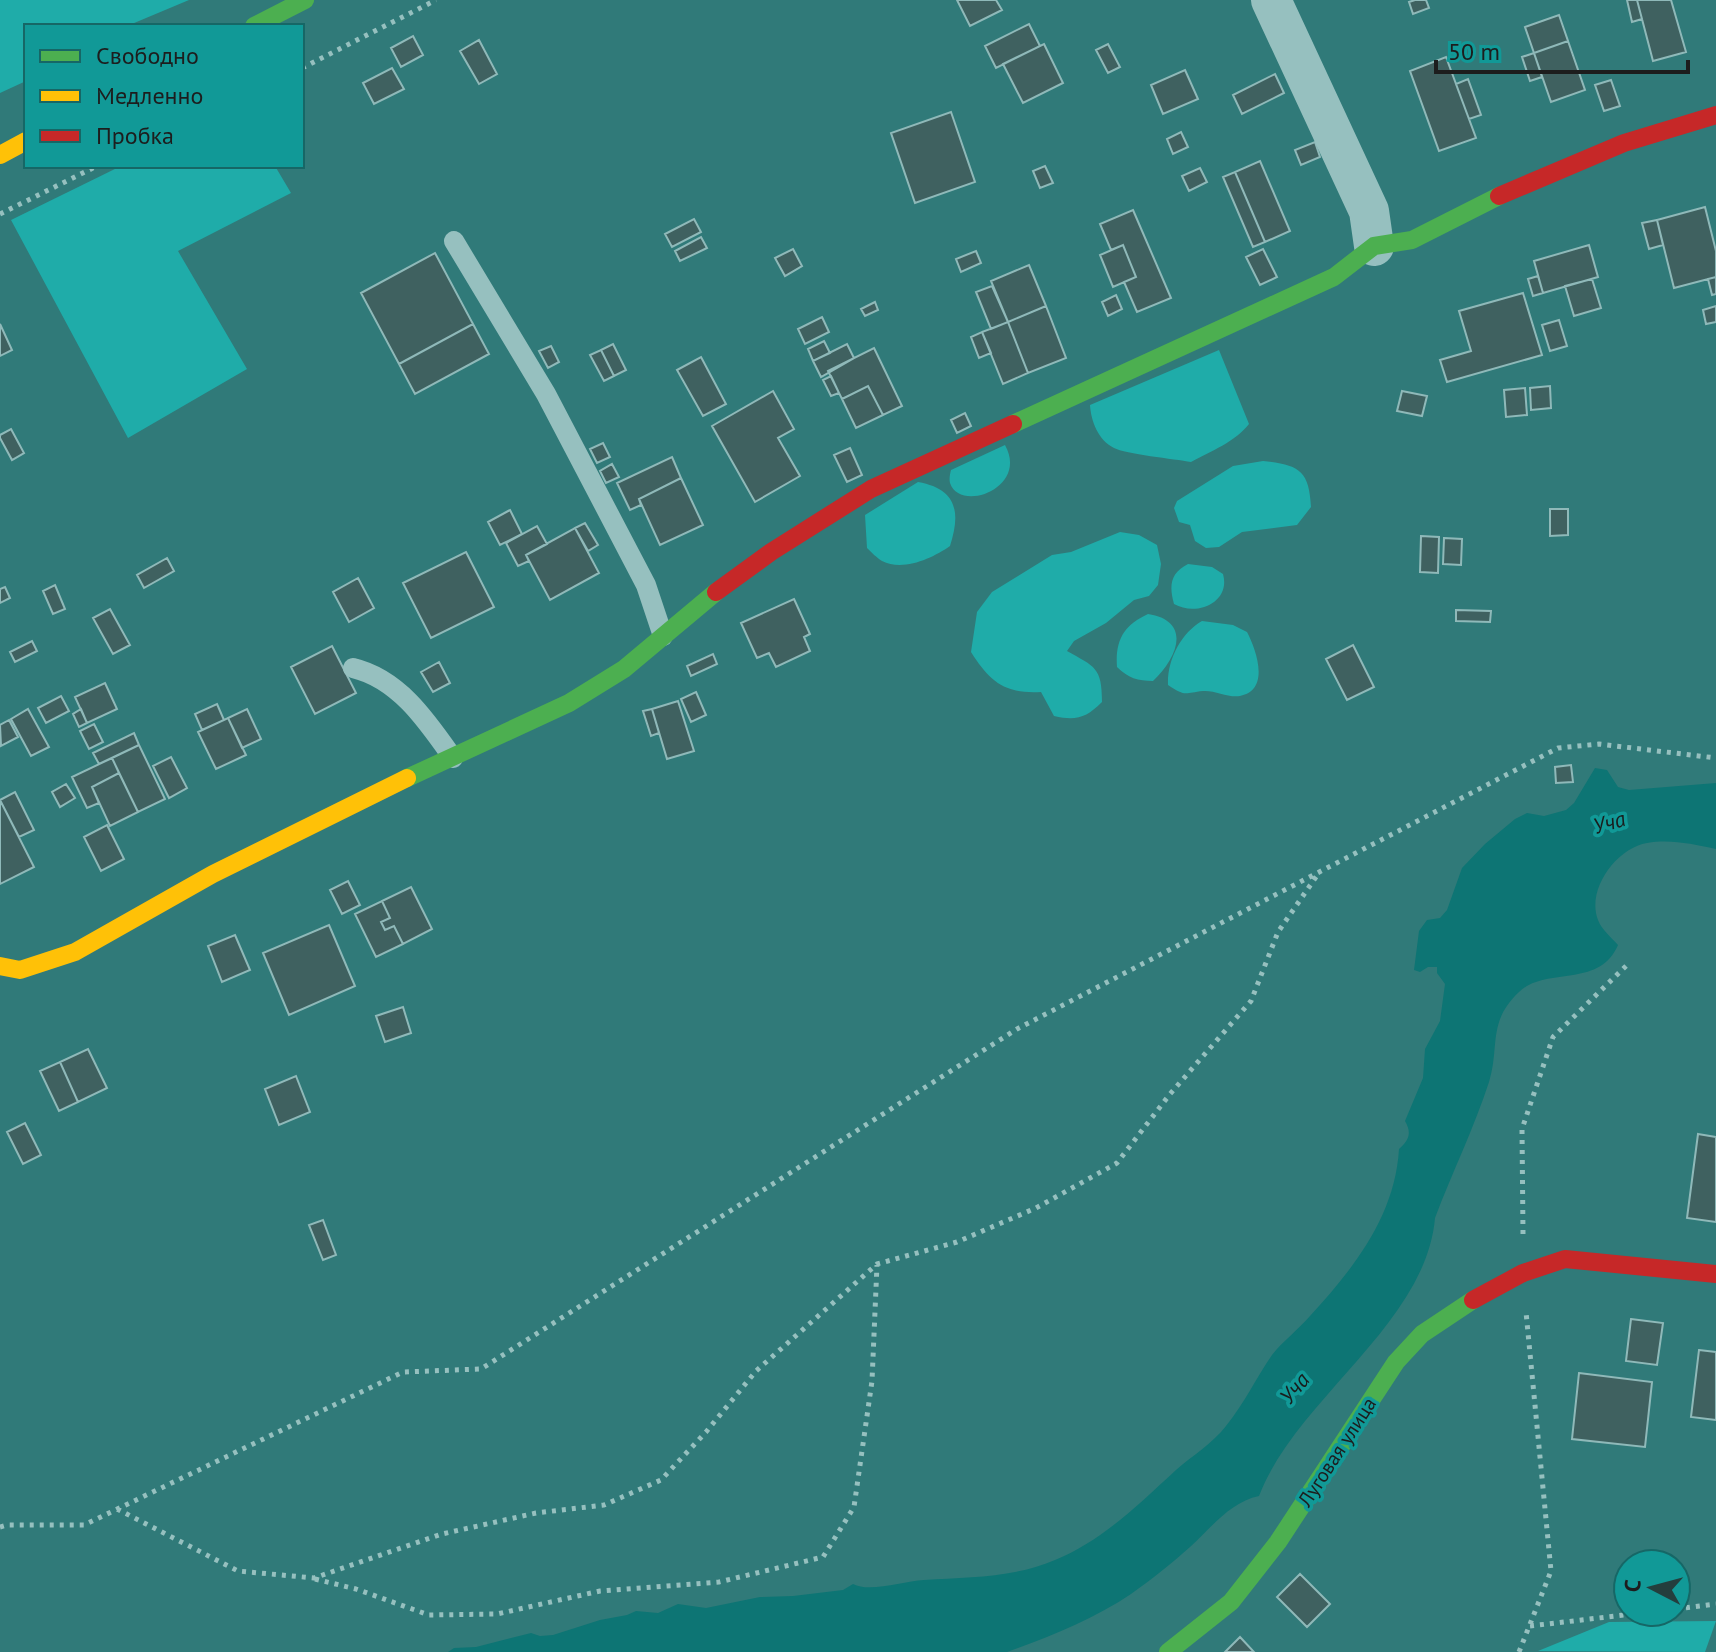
<svg xmlns="http://www.w3.org/2000/svg" width="1716" height="1652" font-family="'PT Sans',sans-serif">
  <style>
    .green { fill: #1faca9 }
    .water { fill: #0d7574 }
    .building { fill: #3f6160; stroke: #8fb9b9; stroke-width: 2 }
    .lines { fill: none; stroke-linecap: round; stroke-linejoin: round }
    .path { stroke: #96c0bf; stroke-width: 5; stroke-dasharray: 4 6; stroke-linecap: butt }
    .lane { stroke: #96c0bf; stroke-width: 20 }
    .street { stroke: #96c0bf; stroke-width: 40 }
    .fast { stroke: #4caf50; stroke-width: 18 }
    .slow { stroke: #ffc107; stroke-width: 18 }
    .jam { stroke: #c62828; stroke-width: 18 }
    .labels { text-anchor: middle; stroke-width: 7; stroke-linejoin: round; paint-order: stroke }
    .street-label { font-size: 20px; fill: #1d1d1d; stroke: #119997 }
    .water-label { font-size: 22px; font-style: italic; fill: #191d1d; stroke: #119997 }
  </style>
  <rect width="100%" height="100%" fill="#307a79"/>
  <!-- green -->
  <path class="green" d="M0 0H189L127 26H26V81L0 93Z
    M121 166H275L291 193 178 251 247 369 128 438 11 220Z
    M1219 350 1249 424C1235 442 1211 451 1191 462 1175 459 1125 454 1114 448 1098 440 1091 421 1090 405Z
    M1005 445C1029 488 960 513 950 483 949 479 950 474 951 470Z
    M1263 461C1299 465 1309 470 1311 507L1297 525 1242 532 1219 547 1206 548 1195 541 1190 525 1179 522 1174 508 1177 501 1233 466Z
    M918 482C957 489 961 512 950 546 933 558 903 572 882 561 877 558 871 552 867 548L865 515Z
    M1120 532 1139 535 1157 545 1161 564 1158 585 1149 596 1134 600 1106 623 1074 641 1067 651C1095 667 1102 667 1102 702 1086 718 1076 721 1054 716L1041 692C1005 694 990 682 971 652L977 612 992 592 1052 555 1071 552Z
    M1188 564 1212 567 1223 574C1231 602 1197 617 1174 604 1169 586 1170 573 1188 564Z
    M1148 614C1193 621 1177 659 1153 681 1138 681 1128 678 1117 667 1115 640 1124 625 1148 614Z
    M1202 621 1233 625 1247 632C1256 649 1271 690 1240 696 1228 698 1215 690 1203 691 1184 693 1186 697 1168 685 1167 660 1181 633 1202 621Z
    M1716 1621 1705 1652 1538 1651 1609 1622Z"/>
  <!-- water -->
  <path class="water" d="M1595 768 1607 770 1618 787 1629 790 1716 783V849C1692 844 1671 839 1647 843 1617 848 1586 889 1598 920 1601 929 1612 938 1618 945 1599 989 1546 966 1519 992 1487 1022 1500 1047 1489 1082 1474 1128 1452 1173 1435 1218 1426 1324 1296 1399 1259 1496 1230 1502 1211 1528 1190 1547 1172 1563 1151 1580 1131 1594 1094 1619 1049 1637 1007 1652H448L454 1648 476 1647 531 1633 540 1636 553 1635 600 1620 627 1615 636 1611 658 1613 678 1604 706 1608 760 1597 793 1596 843 1590 853 1584C870 1593 903 1581 924 1580 969 1577 1013 1578 1055 1560 1102 1541 1139 1504 1176 1470 1192 1456 1213 1443 1226 1426 1244 1404 1256 1378 1272 1355 1283 1341 1299 1329 1310 1316 1354 1268 1395 1216 1399 1149 1409 1140 1412 1133 1405 1121L1423 1078 1425 1049 1440 1021 1445 984 1437 973V967H1428L1420 972 1414 970 1419 931 1427 920 1440 918 1447 910 1462 868 1485 844 1515 819 1527 813 1544 816 1566 810 1574 803Z"/>
  <!-- building -->
  <path class="building" d="M957 0H996L1002 10 970 26Z
    M1415 0H1426L1429 8 1413 14 1409 2Z
    M1627 0H1637L1642 19 1632 22Z
    M1637 0H1671L1686 52 1653 61Z
    M1559 15 1568 41 1534 53 1525 27Z
    M1029 24 1040 46 996 68 985 46Z
    M413 36 423 55 401 67 391 48Z
    M479 40 497 74 479 84 460 51Z
    M1568 41 1585 90 1551 102 1534 53Z
    M1044 44 1063 83 1023 103 1003 64Z
    M1108 44 1120 67 1108 73 1096 50Z
    M1534 53 1542 77 1530 81 1522 57Z
    M1446 57 1476 138 1439 151 1410 71Z
    M392 68 404 89 374 104 363 83Z
    M1185 70 1198 99 1163 114 1151 85Z
    M1275 74 1284 93 1242 114 1233 95Z
    M1468 79 1481 115 1469 119 1456 84Z
    M1611 80 1620 106 1604 111 1595 85Z
    M951 112 975 182 915 203 891 133Z
    M1181 132 1188 147 1173 154 1167 139Z
    M1315 142 1320 157 1301 165 1295 150Z
    M1260 161 1290 231 1265 242 1235 172Z
    M1045 166 1053 183 1040 188 1033 171Z
    M1200 168 1207 182 1189 191 1182 176Z
    M1235 172 1265 242 1253 247 1223 177Z
    M1705 207 1716 251V277L1674 288 1657 220Z
    M1133 210 1171 298 1137 312 1124 282 1136 277 1123 245 1111 250 1100 224Z
    M694 219 701 232 672 247 665 234Z
    M1657 220 1663 245 1649 249 1642 223Z
    M701 237 707 248 680 261 675 251Z
    M1123 245 1136 277 1113 287 1100 255Z
    M1589 245 1598 277 1543 293 1534 261Z
    M793 249 802 266 785 276 775 258Z
    M1263 249 1277 277 1260 285 1246 257Z
    M976 251 981 263 961 272 956 259Z
    M435 253 473 324 399 364 361 293Z
    M1029 265 1046 306 1008 322 991 281Z
    M1538 276 1543 293 1533 296 1528 279Z
    M1716 277V294L1712 295 1708 279Z
    M1592 279 1601 308 1574 316 1565 286Z
    M992 286 1008 322 991 329 976 292Z
    M1523 293 1542 355 1447 382 1440 360 1471 351 1459 311Z
    M1116 295 1122 309 1108 316 1102 302Z
    M875 302 878 310 865 316 861 309Z
    M1046 306 1066 358 1028 373 1008 322Z
    M1716 306V322L1706 324 1703 310Z
    M822 317 829 332 805 344 798 329Z
    M1559 320 1567 346 1550 351 1542 325Z
    M1008 322 1028 373 1003 384 982 332Z
    M0 324 12 350 0 356Z
    M473 324 489 354 415 394 399 364Z
    M982 332 991 353 979 358 971 337Z
    M824 341 830 353 813 361 808 349Z
    M613 344 626 370 614 376 601 350Z
    M847 344 854 358 821 377 813 361Z
    M551 346 559 362 548 368 539 351Z
    M874 348 902 406 883 415 868 386 842 399 828 371Z
    M601 350 614 376 604 381 590 355Z
    M701 357 726 404 703 416 677 370Z
    M831 376 839 393 831 396 823 380Z
    M868 386 883 415 856 428 842 399Z
    M1550 386 1551 408 1531 410 1530 388Z
    M1525 388 1527 415 1506 417 1504 390Z
    M773 391 794 429 778 438 800 476 755 502 712 426Z
    M1402 391 1427 396 1422 416 1397 411Z
    M965 413 971 426 957 433 951 420Z
    M11 429 24 453 12 460 0 438V435Z
    M603 443 610 457 597 463 590 449Z
    M850 448 862 475 847 482 834 455Z
    M672 457 681 478 639 499 641 505 630 510 617 483Z
    M612 464 619 477 606 483 600 471Z
    M681 478 703 525 660 545 639 499Z
    M1550 509H1568V535L1550 536Z
    M510 510 522 534 500 545 488 522Z
    M585 523 598 545 588 551 575 528Z
    M537 526 547 544 526 555 529 561 518 566 506 543Z
    M575 528 599 573 550 600 526 555Z
    M1421 536 1439 537 1438 573 1420 572Z
    M1444 538 1462 539 1461 565 1443 564Z
    M466 552 494 607 431 638 403 583Z
    M167 558 174 571 144 588 137 575Z
    M358 578 374 608 349 622 333 592Z
    M55 585 65 609 53 614 43 591Z
    M5 587 10 598 0 603V589Z
    M794 599 810 634 804 637 810 651 776 667 769 653 757 658 741 623Z
    M110 609 130 645 113 654 93 618Z
    M1456 610 1491 611 1490 622 1456 621Z
    M32 641 37 651 15 662 10 652Z
    M1353 645 1374 687 1347 700 1326 659Z
    M332 646 356 693 315 714 291 667Z
    M713 654 717 664 691 676 687 666Z
    M439 662 450 683 433 692 421 672Z
    M105 683 117 709 87 723 75 697Z
    M696 692 706 715 691 722 681 699Z
    M61 696 69 711 46 723 38 708Z
    M678 701 694 751 667 759 652 709Z
    M217 704 224 720 202 730 195 714Z
    M28 709 49 747 31 756 11 719Z
    M81 709 87 723 79 727 73 714Z
    M247 709 261 739 242 748 228 718Z
    M652 709 659 733 651 736 643 711Z
    M228 718 246 755 216 769 198 732Z
    M9 720 18 737 1 746 0 725Z
    M94 724 103 742 89 749 80 731Z
    M134 733 139 745 99 764 93 753Z
    M139 745 165 799 138 812 112 758Z
    M171 757 187 788 169 798 153 766Z
    M112 758 119 773 92 787 99 803 87 808 72 777Z
    M1571 765 1573 782 1556 783 1555 767Z
    M119 773 138 812 110 826 92 787Z
    M66 784 75 798 60 807 52 792Z
    M15 792 34 830 19 837 0 800Z
    M0 800 34 867 0 884Z
    M107 825 124 859 101 871 84 837Z
    M348 881 360 905 342 914 330 890Z
    M411 887 432 929 403 944 394 926 385 930 381 922 390 918 382 901Z
    M382 901 390 918 381 922 385 930 394 926 403 944 376 957 355 914Z
    M329 925 355 986 289 1015 263 953Z
    M235 935 250 970 222 982 208 946Z
    M403 1007 411 1033 385 1042 376 1016Z
    M88 1049 107 1088 78 1102 60 1062Z
    M60 1062 78 1102 59 1111 40 1071Z
    M296 1076 310 1112 279 1125 265 1089Z
    M25 1123 41 1155 23 1164 7 1132Z
    M1698 1134 1716 1137V1222L1687 1218Z
    M323 1220 336 1255 323 1260 309 1225Z
    M1631 1319 1663 1323 1657 1365 1626 1361Z
    M1699 1350 1716 1352V1420L1691 1417Z
    M1579 1373 1652 1382 1645 1447 1572 1439Z
    M1300 1574 1330 1604 1307 1627 1277 1597Z
    M1240 1637 1254 1652H1225Z"/>
  <g class="lines">
    <!-- path -->
    <path class="path" d="M302 68 436 0
      M0 214 97 166
      M1523 1234 1522 1129 1553 1037 1628 964
      M117 1509 238 1571 314 1578 442 1534 536 1513 604 1505 661 1480 706 1432 756 1371 877 1264 957 1242 1036 1208 1117 1163 1170 1094 1251 1001 1278 932 1318 874
      M0 1527 7 1525H84L403 1372 481 1369 1017 1029 1558 748 1599 744 1716 758
      M315 1579 356 1589 429 1615 497 1614 600 1591 719 1582 823 1557 854 1507 872 1381 877 1265
      M1676 1609 1716 1604
      M1530 1626 1650 1612
      M1519 1652 1551 1571 1526 1312"/>
    <!-- lane -->
    <path class="lane" d="M454 241 546 394 646 585 663 636
      M353 668C399 679 427 721 453 758"/>
    <!-- street -->
    <path class="street" d="M1271 0 1369 211 1374 246"/>
    <!-- fast -->
    <path class="fast" d="M254 26 305 0
      M1013 424 1334 277 1374 246 1412 240 1499 196
      M407 778 569 703 624 669 716 592
      M1168 1652 1231 1602 1278 1542 1396 1362 1422 1334 1473 1300"/>
    <!-- slow -->
    <path class="slow" d="M0 155 26 141
      M0 966 20 970 75 952 213 874 407 778"/>
    <!-- jam -->
    <path class="jam" d="M1499 196 1624 143 1716 115
      M716 592 771 552 871 489 1013 424
      M1473 1300 1523 1273 1565 1259 1716 1274"/>
  </g>
  <g class="labels">
    <!-- street labels -->
    <g class="street-label">
      <text transform="translate(1337 1452) rotate(-57)" y="7">Луговая улица</text>
    </g>
    <!-- water labels -->
    <g class="water-label">
      <text transform="translate(1609 822) rotate(-16)" y="8">Уча</text>
      <text transform="translate(1294 1388) rotate(-50)" y="8">Уча</text>
    </g>
  </g>
  <!-- legend -->
  <rect x="24" y="24" width="280" height="144" fill="#119997" stroke="#166766" stroke-width="2"/>
  <rect x="40" y="50" width="40" height="12" fill="#4caf50" stroke="#166766" stroke-width="2"/>
  <text x="96" y="64" font-size="24" fill="#1d1d1d">Свободно</text>
  <rect x="40" y="90" width="40" height="12" fill="#ffc107" stroke="#166766" stroke-width="2"/>
  <text x="96" y="104" font-size="24" fill="#1d1d1d">Медленно</text>
  <rect x="40" y="130" width="40" height="12" fill="#c62828" stroke="#166766" stroke-width="2"/>
  <text x="96" y="144" font-size="24" fill="#1d1d1d">Пробка</text>
  <!-- north arrow -->
  <g transform="translate(1652 1588) rotate(276)"><circle r="38" fill="#119997" stroke="#166766" stroke-width="2"/>
  <path d="M0-6L14 30L0 20L-14 30Z" fill="#243e3d"/>
  <text y="-12" font-size="22" font-weight="bold" text-anchor="middle" fill="#1d1d1d">С</text>
  </g>
  <!-- scale -->
  <path d="M1436 60v12h252v-12" fill="none" stroke="#1d1d1d" stroke-width="4"/>
  <text x="1448" y="60" font-size="24" fill="#1d1d1d" stroke="#119997" stroke-width="6" paint-order="stroke">50 m</text>
</svg>
